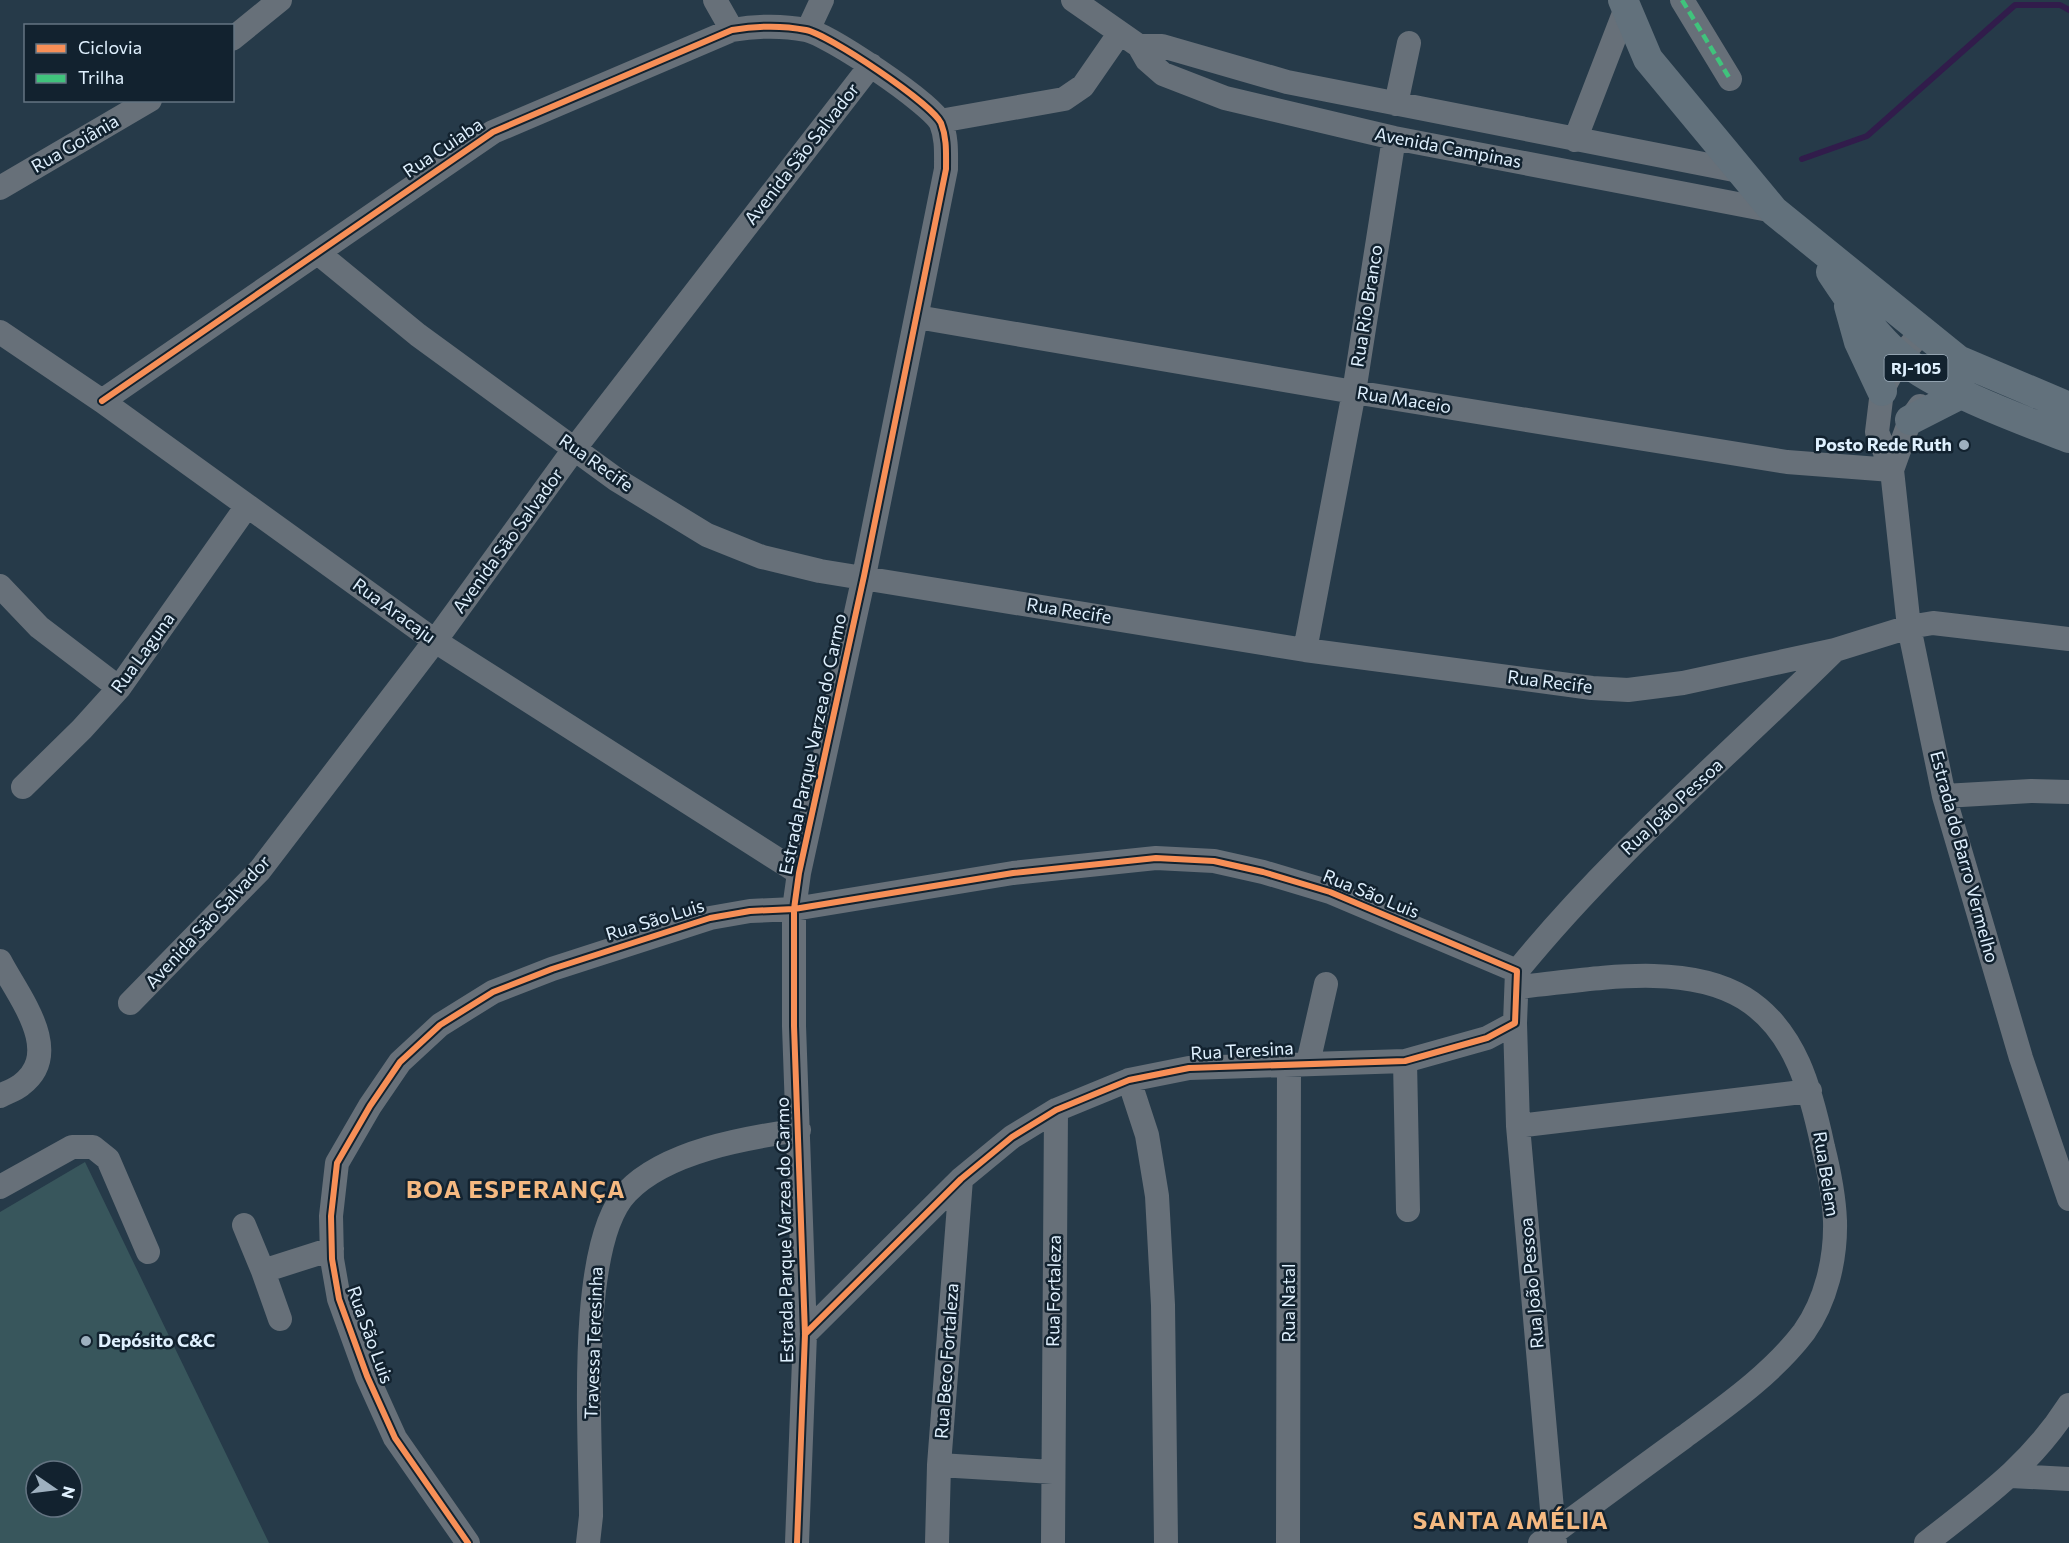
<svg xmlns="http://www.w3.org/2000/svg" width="2069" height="1543" font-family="Commissioner,sans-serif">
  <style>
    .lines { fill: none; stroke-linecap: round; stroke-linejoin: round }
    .stream { stroke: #311c4b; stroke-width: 6 }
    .building { fill: #38565c; fill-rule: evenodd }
    .minor { stroke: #677079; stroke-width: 24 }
    .major { stroke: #62717c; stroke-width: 30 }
    .quiet { stroke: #40c37c; stroke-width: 4.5; stroke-dasharray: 9 4.5; stroke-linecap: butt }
    .cycleway-casing { stroke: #12222f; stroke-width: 10 }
    .cycleway { stroke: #f78f57; stroke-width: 6 }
    .poi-dot { fill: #9eb0bf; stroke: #12222f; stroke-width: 2 }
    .labels { text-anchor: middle; stroke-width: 5; stroke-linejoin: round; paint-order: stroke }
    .shield { fill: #12222f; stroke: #a2b2c0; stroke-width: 1.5 }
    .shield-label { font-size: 16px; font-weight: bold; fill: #dff0fe }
    .street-label { font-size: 18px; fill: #dff0fe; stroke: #12222f }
    .poi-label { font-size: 18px; font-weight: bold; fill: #dff0fe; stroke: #12222f; text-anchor: end }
    .district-label { font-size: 24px; font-weight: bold; letter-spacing: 1.5px; fill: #f5b981; stroke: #12222f }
  </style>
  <rect width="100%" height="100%" fill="#263a49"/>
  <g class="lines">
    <!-- stream -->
    <path class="stream" d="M1802 159 1867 136 2015 5H2060L2069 10"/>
  </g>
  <!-- building -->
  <path class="building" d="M85 1162 269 1543H0V1212ZM36 1471H72V1507H36Z"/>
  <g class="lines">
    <!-- minor -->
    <path class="minor" d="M715 0 732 30
      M1073 0 1139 46 1147 60 1163 74 1225 98 1394 138 1774 211
      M1682 0 1730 79
      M808 30 822 0
      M232 39 280 0
      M1139 46H1162L1287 82 1739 171
      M1396 104 1409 43
      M940 121 1064 99 1083 86 1119 34
      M1575 140 1626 8
      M0 188 150 100
      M318 253 418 335 617 480 707 535 762 557 820 571 1305 650 1592 688 1628 690 1683 683 1835 650 1909 627 1933 623 2069 639
      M917 317 1354 392 1787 462 1892 470
      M0 332 102 401 435 641 799 873
      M1921 333 1900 357 1882 391 1877 432 1892 470 1909 627 1944 796 2021 1058 2069 1199
      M102 401 493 132 732 30C756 26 781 25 806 30 828 34 931 103 941 123 947 138 946 153 946 169L864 576 799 873 794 909V1026L805 1334 797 1543
      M1892 470 1910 420 1920 406
      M0 586 39 627 119 688
      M1305 650 1354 392 1394 138
      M23 787 82 729 119 688 247 506
      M1944 796 2031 791 2069 792
      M0 961C18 996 65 1052 21 1085 15 1090 7 1092 0 1096
      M1517 971C1612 854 1728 756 1835 650
      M1517 987C1585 981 1682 960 1744 998 1796 1030 1811 1091 1823 1147 1829 1171 1834 1196 1835 1221 1836 1259 1826 1301 1804 1332 1772 1374 1726 1406 1684 1437 1636 1472 1588 1507 1540 1543
      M130 1003 260 870 435 641 575 448 871 65
      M1515 1023 1518 1126 1555 1543
      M1405 1061 1408 1210
      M1308 1063 1326 984
      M1129 1080 1147 1135 1157 1196 1163 1305 1166 1543
      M1518 1126 1810 1091
      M0 1187 72 1147H93L108 1159 148 1252
      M244 1225 263 1271
      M280 1319 263 1271 332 1249
      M939 1465 1053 1472
      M2011 1476 2069 1479
      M468 1543 395 1438 367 1376 339 1299 332 1259 331 1216 337 1163 370 1106 400 1062 440 1025 493 992 552 969 710 918 750 911 794 909 1013 873 1156 858 1214 861 1263 872 1330 892 1517 971 1515 1023 1487 1038 1405 1061 1189 1068 1129 1080 1056 1110 1012 1137 961 1179 805 1334
      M588 1543 591 1516C591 1441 576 1244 627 1192 666 1151 746 1138 799 1130
      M937 1543 939 1465 961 1179
      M1053 1543 1056 1110
      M1288 1543 1289 1063
      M1926 1543C1982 1499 2030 1466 2069 1405"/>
    <!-- major -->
    <path class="major" d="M1623 0 1648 59 1774 211 1958 360 2069 407
      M1831 272C1850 301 1873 334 1900 357 1937 389 2022 420 2069 438
      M1849 306 1859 342 1882 391
      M1910 420 1963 393"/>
    <!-- quiet -->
    <path class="quiet" d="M1682 0 1730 79"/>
    <defs>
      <path id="cycleway" d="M102 401 493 132 732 30C756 26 781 25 806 30 828 34 931 103 941 123 947 138 946 153 946 169L864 576 799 873 794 909V1026L805 1334 797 1543
        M468 1543 395 1438 367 1376 339 1299 332 1259 331 1216 337 1163 370 1106 400 1062 440 1025 493 992 552 969 710 918 750 911 794 909 1013 873 1156 858 1214 861 1263 872 1330 892 1517 971 1515 1023 1487 1038 1405 1061 1189 1068 1129 1080 1056 1110 1012 1137 961 1179 805 1334"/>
    </defs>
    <!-- cycleway casing -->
    <use href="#cycleway" class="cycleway-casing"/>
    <!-- cycleway -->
    <use href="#cycleway" class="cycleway"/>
  </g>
  <!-- markers -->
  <g class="poi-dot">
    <circle cx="1964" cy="445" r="6"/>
    <circle cx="86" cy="1341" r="6"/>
  </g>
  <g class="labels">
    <!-- shield labels -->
    <rect class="shield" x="1884.5" y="355" width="63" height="26" rx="4.5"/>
    <g class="shield-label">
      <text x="1916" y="374">RJ-105</text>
    </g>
    <!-- street labels -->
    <g class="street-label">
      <text transform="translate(75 144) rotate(-30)" y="6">Rua Goiânia</text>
      <text transform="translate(443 148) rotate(-34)" y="6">Rua Cuiaba</text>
      <text transform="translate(1448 148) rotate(11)" y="6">Avenida Campinas</text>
      <text transform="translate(802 154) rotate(-52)" y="6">Avenida São Salvador</text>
      <text transform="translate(1367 306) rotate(-81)" y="6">Rua Rio Branco</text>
      <text transform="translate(1404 400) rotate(9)" y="6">Rua Maceio</text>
      <text transform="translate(596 463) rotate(35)" y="6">Rua Recife</text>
      <text transform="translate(508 541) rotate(-54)" y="6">Avenida São Salvador</text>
      <text transform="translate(394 611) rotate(36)" y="6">Rua Aracaju</text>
      <text transform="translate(1069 611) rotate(9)" y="6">Rua Recife</text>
      <text transform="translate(143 653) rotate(-54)" y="6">Rua Laguna</text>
      <text transform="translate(1550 682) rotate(7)" y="6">Rua Recife</text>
      <text transform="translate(813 744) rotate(-78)" y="6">Estrada Parque Varzea do Carmo</text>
      <text transform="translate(1672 807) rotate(-43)" y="6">Rua João Pessoa</text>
      <text transform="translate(1964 857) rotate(75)" y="6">Estrada do Barro Vermelho</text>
      <text transform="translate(1371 894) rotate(22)" y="6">Rua São Luis</text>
      <text transform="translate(655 920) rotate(-17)" y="6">Rua São Luis</text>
      <text transform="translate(208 922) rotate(-47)" y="6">Avenida São Salvador</text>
      <text transform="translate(1242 1051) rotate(-3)" y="6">Rua Teresina</text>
      <text transform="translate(1826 1174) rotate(81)" y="6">Rua Belem</text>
      <text transform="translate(785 1230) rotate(-91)" y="6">Estrada Parque Varzea do Carmo</text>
      <text transform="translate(1532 1283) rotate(-95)" y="6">Rua João Pessoa</text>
      <text transform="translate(1054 1291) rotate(-89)" y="6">Rua Fortaleza</text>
      <text transform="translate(1289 1303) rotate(-90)" y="6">Rua Natal</text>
      <text transform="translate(370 1335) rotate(70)" y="6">Rua São Luis</text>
      <text transform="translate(594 1343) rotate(-88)" y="6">Travessa Teresinha</text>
      <text transform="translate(947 1361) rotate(-86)" y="6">Rua Beco Fortaleza</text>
    </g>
    <!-- poi labels -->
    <g class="poi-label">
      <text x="1952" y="451">Posto Rede Ruth</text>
      <text x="98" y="1347" text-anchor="start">Depósito C&amp;C</text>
    </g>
    <!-- district labels -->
    <g class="district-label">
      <text x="516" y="1198">BOA ESPERANÇA</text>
      <text x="1511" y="1529">SANTA AMÉLIA</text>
    </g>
  </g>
  <!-- legend -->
  <rect x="24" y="24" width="210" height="78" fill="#12222f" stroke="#647482" stroke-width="1.5"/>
  <rect x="36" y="44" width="30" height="9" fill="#f78f57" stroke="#647482" stroke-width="1.5"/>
  <text x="78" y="54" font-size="18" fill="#dff0fe">Ciclovia</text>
  <rect x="36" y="74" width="30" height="9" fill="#40c37c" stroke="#647482" stroke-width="1.5"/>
  <text x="78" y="84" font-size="18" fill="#dff0fe">Trilha</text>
  <!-- north arrow -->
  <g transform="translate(54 1489) rotate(104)"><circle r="28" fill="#12222f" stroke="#647482" stroke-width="1.5"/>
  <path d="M0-4.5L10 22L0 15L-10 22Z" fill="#9eb0bf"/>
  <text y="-9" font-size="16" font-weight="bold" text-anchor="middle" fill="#dff0fe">N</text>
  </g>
</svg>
